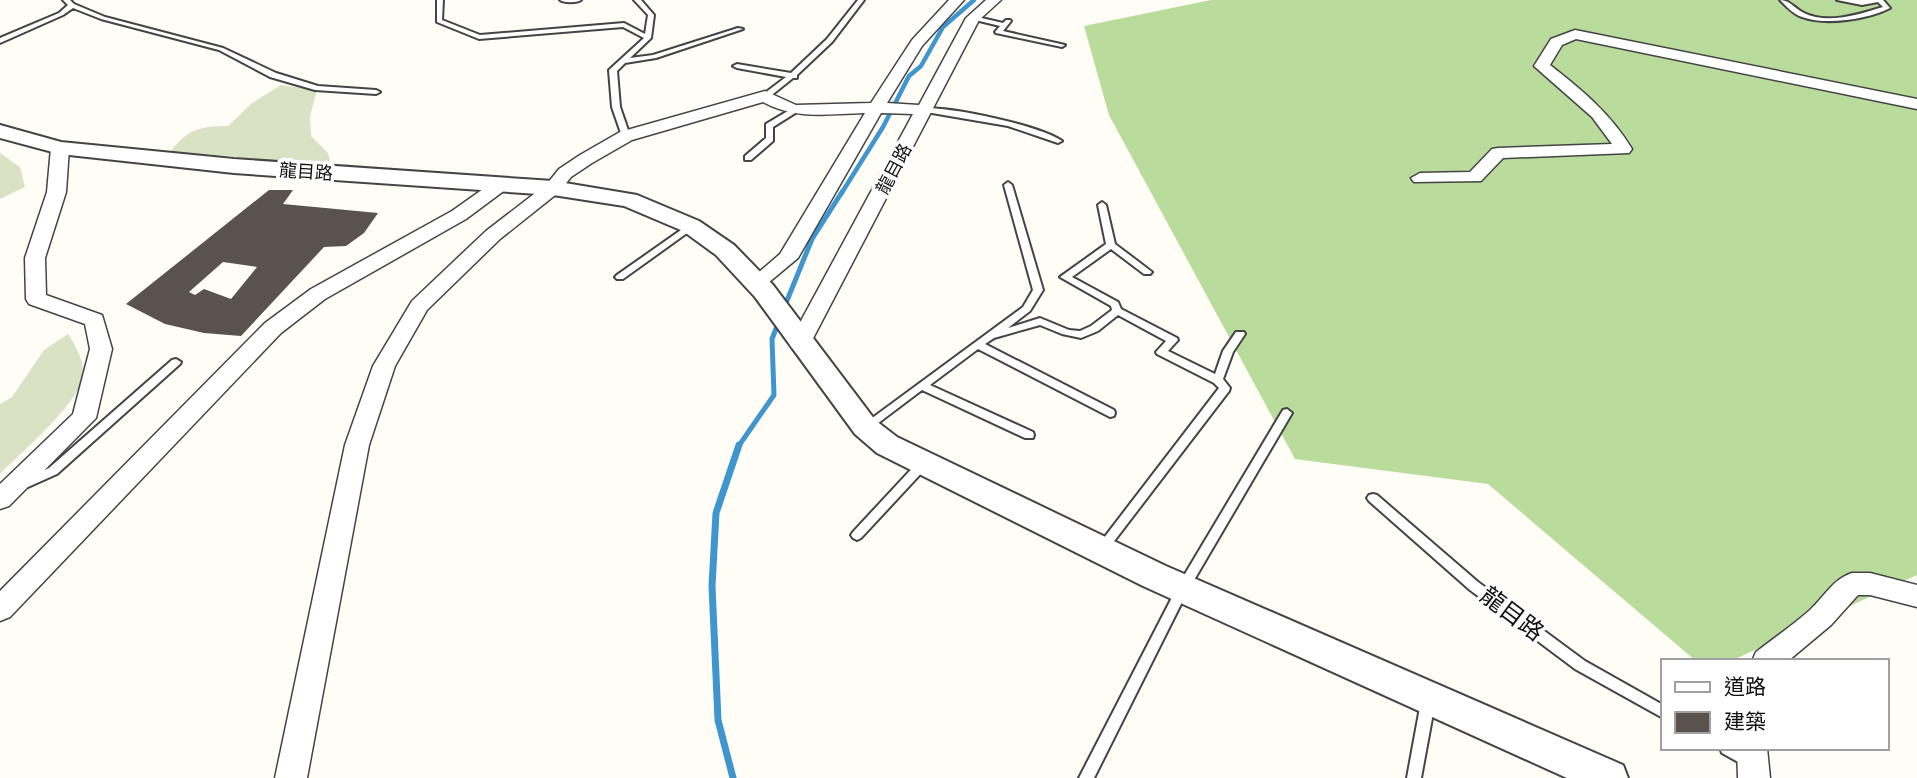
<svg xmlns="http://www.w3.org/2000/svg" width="1917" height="778" font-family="Spectral,'Noto Sans TC',serif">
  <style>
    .forest { fill: #b9dc9c }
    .cemetery { fill: #d9e3c4 }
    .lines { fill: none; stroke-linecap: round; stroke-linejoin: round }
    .stream-far2 { stroke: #3f96cf; stroke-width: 4.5 }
    .stream-far1 { stroke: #3f96cf; stroke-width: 5 }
    .stream { stroke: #3f96cf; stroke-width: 7 }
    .building { fill: #5a524d; fill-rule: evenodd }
    .service-casing { stroke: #444; stroke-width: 4 }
    .minor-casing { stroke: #444; stroke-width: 3 }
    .tertiary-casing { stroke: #444; stroke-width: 4 }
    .service { fill: #fff; fill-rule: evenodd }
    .minor { fill: #fff; fill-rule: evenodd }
    .tertiary { fill: #fff; fill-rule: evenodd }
    .labels { text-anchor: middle; stroke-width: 7; stroke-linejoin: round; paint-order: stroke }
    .far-street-label { font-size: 18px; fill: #111; stroke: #fff }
    .near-street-label { font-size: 24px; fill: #111; stroke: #fff }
  </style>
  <rect width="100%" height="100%" fill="#fffdf5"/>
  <!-- forest -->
  <path class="forest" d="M1211 0H1917V575L1731 661H1696L1488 484 1295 459 1109 115 1084 26Z"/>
  <!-- cemetery -->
  <path class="cemetery" d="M281 85 317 90 310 116 311 136 328 153 333 171 230 156 170 152C187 129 201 126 228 126L252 103Z
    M0 153 20 167 25 187 0 199Z
    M68 334C76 346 86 363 82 379 76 406 21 453 0 474V404L12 397 44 350Z"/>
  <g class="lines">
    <!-- stream-far2 -->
    <path class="stream-far2" d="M841 194 883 127 909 76 921 66 943 27 974 0"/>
    <!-- stream-far1 -->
    <path class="stream-far1" d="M784 308 812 239 842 192
      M738 447 774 395 772 339 779 321"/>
    <!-- stream -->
    <path class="stream" d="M733 778 718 720 712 586 716 513 739 445"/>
  </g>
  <!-- building -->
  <path class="building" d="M269 190H293L283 204 378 213 364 233 346 246 324 247 241 336 204 333 165 324 126 304ZM223 262 257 267 231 299 204 289 195 295 189 292Z"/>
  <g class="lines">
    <defs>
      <path id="service" d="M63 0H70L74 4 105 17 223 48 276 73 318 86 376 90 380 92 376 94 315 90 270 77 219 50 101 19 73 8 63 15 0 43V38L59 13 68 5Z
        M437 0H443L442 20 480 35 624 23 645 34 648 15 634 0H641L654 15 651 38 630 58 653 55 738 28 743 29 656 58 625 63 617 71 620 107 630 136 626 138 622 136 612 107 609 70 644 38 623 27 479 39 437 22Z
        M560 0H581C577 3 564 3 560 0Z
        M858 0H864L832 42 797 75V78H793L768 98 761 96 786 77 737 68 733 66 737 64 791 73 827 39Z
        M1780 0C1790 0 1795 9 1804 13 1827 25 1860 14 1883 7L1878 2 1862 5 1837 0H1883L1890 8C1869 19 1826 26 1802 17 1793 14 1786 6 1780 0Z
        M973 16 1003 23 1006 20H1010L1011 21 1003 31 1065 45 1062 47 996 33 995 32 1000 26 971 19V17Z
        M793 108 800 110 773 127V141L751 160H745V156L766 138V124Z
        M923 108C952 107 1039 125 1062 141L1058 143 1008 126 926 112 922 110Z
        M1008 182 1012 185 1043 290 1030 311 1008 328 1040 318 1069 330 1080 331 1091 326 1112 310 1111 306 1060 277 1106 244 1098 205 1102 202 1106 205 1115 244 1152 272 1150 274H1144L1111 249 1072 277 1118 302 1121 309 1177 338 1178 340 1168 351 1215 374 1223 351 1236 332H1244L1245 334 1233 352 1223 379 1230 388 1229 391 1105 553 1101 555 1097 553 1095 550 1097 547 1219 388 1214 383 1157 354 1156 352 1166 341 1118 315 1098 331 1081 338 1062 334 1040 325 994 338 985 344 1114 410 1115 413 1114 416 1110 417 978 349 930 385 1033 432 1034 435 1033 438H1025L922 390 869 430H861L860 427 1023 307 1033 290 1004 185Z
        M691 223 694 224V228L623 279H617L615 277 617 275Z
        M176 359 181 362 180 364 57 474 28 487H20L18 484 20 481 49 468 172 360Z
        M1287 409 1292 413 1187 592 1094 778H1079L1179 584 1283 410Z
        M923 460 927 461 929 464 927 467 861 538 857 540 853 538 851 535 853 532 919 461Z
        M1373 494 1377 495 1478 582 1585 661 1663 705V718L1575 669 1470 590 1369 501 1367 498 1369 495Z
        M1428 696 1433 698 1435 702 1421 778H1407L1421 702 1423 698Z
        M1720 748C1734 748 1749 747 1756 761L1754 766 1749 768 1722 753Z"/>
      <path id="minor" d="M949 0H964L922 46 887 103 919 105 966 18 986 0H1001L979 20 808 348 800 350 792 348 789 343 913 114 881 113 798 258 762 288H748L745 284 780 254 865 113C829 114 795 120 763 102L632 140 592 163 571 177 559 192 500 239 427 310 395 366 369 445 307 778H275L345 445 373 366 412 301 486 231 547 184 559 169 580 155 620 132 765 91 796 105 871 103 912 40Z
        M1575 30 1917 99V109L1576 39 1562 45 1550 65C1582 90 1611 114 1632 149L1629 153 1503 158 1481 181 1414 182 1411 178 1420 173 1470 172 1492 149 1498 148 1612 144 1592 117 1534 66 1551 39Z
        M60 143 69 148 66 192 45 258 46 295 102 315 112 349 96 418 9 506 0 509V484L73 414 90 349 85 324 29 304 26 299 25 258 47 192 51 148Z
        M499 181 505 182 508 186 505 190 466 219 325 299 281 333 10 617 0 621V591L265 323 311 289 452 211 493 182Z
        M1852 573H1870L1917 585V607L1870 595H1858L1831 625 1788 661H1752L1756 652C1774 638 1793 625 1810 610 1825 596 1832 580 1852 573Z
        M1737 748H1767L1770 778H1738Z"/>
      <path id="tertiary" d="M0 125 61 142 234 159 553 181 637 195 699 221 734 245 773 285 875 420 897 437 1166 566 1623 765 1628 778H1567L1143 586 877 453 855 434 755 297 716 255 683 231 624 206 553 195 234 173 60 154 0 138Z"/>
    </defs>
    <!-- service casing -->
    <use href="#service" class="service-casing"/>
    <!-- minor casing -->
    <use href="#minor" class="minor-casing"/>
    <!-- tertiary casing -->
    <use href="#tertiary" class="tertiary-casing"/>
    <!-- service -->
    <use href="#service" class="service"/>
    <!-- minor -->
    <use href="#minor" class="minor"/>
    <!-- tertiary -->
    <use href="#tertiary" class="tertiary"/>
  </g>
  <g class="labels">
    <!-- far-street labels -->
    <g class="far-street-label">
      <text transform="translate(894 169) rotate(-62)" y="6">龍目路</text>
      <text transform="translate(306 172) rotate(4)" y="6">龍目路</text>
    </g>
    <!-- near-street labels -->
    <g class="near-street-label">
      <text transform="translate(1512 614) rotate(37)" y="8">龍目路</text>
    </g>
  </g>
  <!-- legend -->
  <rect x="1661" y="659" width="228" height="91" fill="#ffffff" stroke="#a0a0a0" stroke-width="2"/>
  <rect x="1675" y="682" width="35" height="10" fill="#ffffff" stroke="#a0a0a0" stroke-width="2"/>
  <text x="1724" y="694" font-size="21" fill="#111111">道路</text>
  <rect x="1675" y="712" width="35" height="21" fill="#5a524d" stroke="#a0a0a0" stroke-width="2"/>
  <text x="1724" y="729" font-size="21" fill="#111111">建築</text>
</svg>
